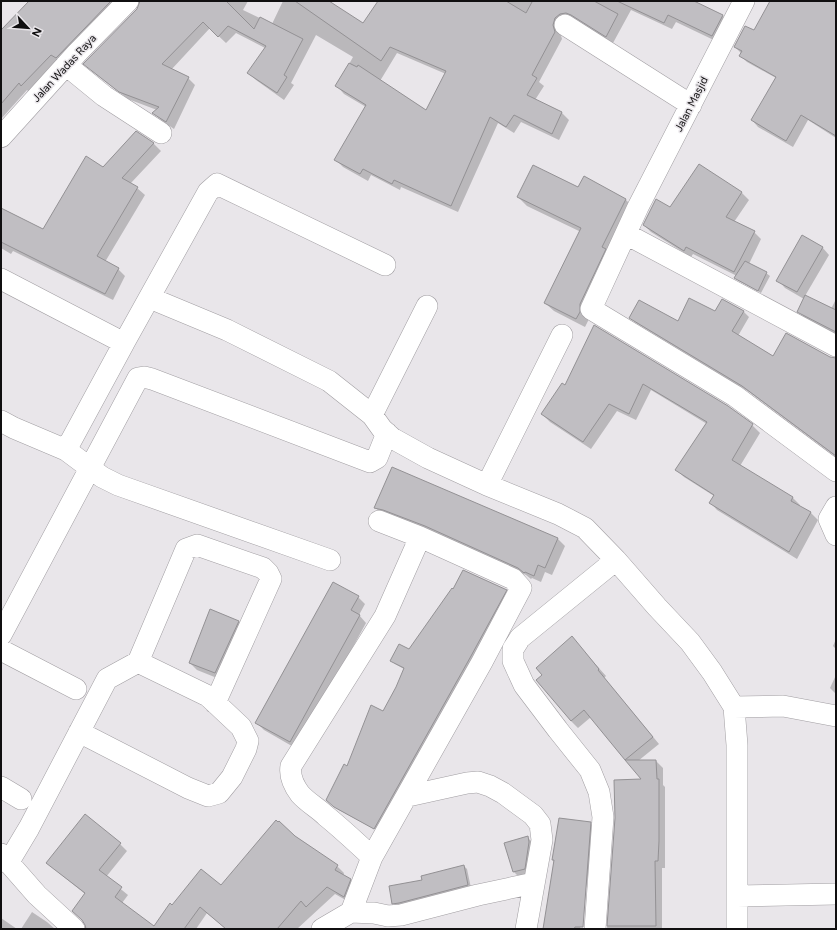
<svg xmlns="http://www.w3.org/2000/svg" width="837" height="930" font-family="Figtree,sans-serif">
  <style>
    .shadow { fill: #0003; fill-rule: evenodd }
    .building { fill: #c0bec2; stroke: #939194 }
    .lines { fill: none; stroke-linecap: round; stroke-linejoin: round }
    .minor-casing { stroke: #a19ea2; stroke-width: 22 }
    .minor { stroke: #fff; stroke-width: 21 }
    .labels { text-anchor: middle; stroke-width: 3; stroke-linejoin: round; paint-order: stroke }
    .street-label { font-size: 11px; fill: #100f10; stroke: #e9e6ea }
  </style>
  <rect width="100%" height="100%" fill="#e9e6ea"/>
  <!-- shadow -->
  <path class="shadow" d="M27 1H125L29 92 27 90 1 119V32L29 3Z
    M144 1H248L243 10 272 24 283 1H327L364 24 380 1H682L707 8 723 16 730 24 720 43 676 22 672 29 631 10 613 43 579 22 560 32 562 39 539 82 544 86 535 100 562 113 569 120 559 140 521 122 514 133 498 123 458 212 401 187 400 190 371 175 368 181 343 167 335 159 366 107 344 94 337 86 353 57 316 35 291 83 294 85 284 100 256 80 249 73 265 48 236 33 226 43 210 28 171 70 188 78 195 85 174 129 161 120 154 113 157 110 128 99 92 71ZM397 53 446 74 426 111 380 81Z
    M771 1H836V138L808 120 793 147 758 127 752 120 776 78 747 62 741 56 742 54 735 47 755 32Z
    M136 132 154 144 161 151 130 184 137 188 145 195 105 262 118 269 125 276 113 300 13 251 11 254 1 248V208L43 230Z
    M742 193 749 200 734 222 754 232 761 239 749 264 766 273 770 276 761 293 739 281 736 278 737 276 693 254 691 257 651 232 644 225 670 209Z
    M518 197 626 200 634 208 588 313V321L585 327 554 311 545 303 581 232 527 206Z
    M822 247 829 255 805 296 831 309 836 299V334L804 317 798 311 804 299 785 288 778 280Z
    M722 300 744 312 749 317 738 336 774 357 830 358 836 359V457L749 392 636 323 630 318 678 322 715 312Z
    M595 326 728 407 752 425 760 433 740 466 793 498 800 505 799 507 811 513 818 520 797 559 717 510 710 502 714 496 684 477 677 470 707 424 651 390 636 420 617 411 591 449 550 422 542 414 565 387Z
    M376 508 558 539 565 546 552 575 545 572 541 582 532 578 531 579 526 575 433 533 382 515Z
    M506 591 509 594 378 831 339 810 331 804 347 767 383 713 397 687 404 669 395 664 392 661Z
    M358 597 365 604 359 615 366 623 297 749 264 730 257 723Z
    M238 621 246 628 222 680 197 670 190 663Z
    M572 638 606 676 604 678 659 744 638 761H656L663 768V785L665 787V868H662V929H607L616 818 643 780 591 717 578 728 571 721 544 675Z
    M836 639V649L833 646Z
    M836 675V694L830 688Z
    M589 822 595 828 580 929H544L554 862 553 860Z
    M294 837 337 866 344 873 343 876 350 880 357 887 351 903 335 894 297 929H226L207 913 196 929H87L85 894 47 863 120 844 127 851 106 877 128 895 122 903 154 927 172 906 221 887Z
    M527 837 534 844 531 876 521 879 514 872 506 844Z
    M464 866 467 869 471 888 397 907 393 903 423 881Z
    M32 912 47 922 55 929H21Z
    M1 918 17 929H1Z"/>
  <!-- building -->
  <path class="building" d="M29 1H111L56 58 51 55 21 86 19 83 1 104V30Z
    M140 1H226L254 29 260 17 303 39 284 75 287 77 277 93 247 73 266 46 228 26 218 37 203 22 162 64 189 77 166 122 152 113 159 107 119 92 83 64 137 9Z
    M295 1H329L363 23 378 1H506L526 13 532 2 529 1H594L618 14 606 37 571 15 566 13 560 14 555 18 553 25 555 32 532 75 537 78 527 95 562 112 552 134 514 115 506 127 490 117 451 206 394 180 392 184 363 169 360 174 334 160 366 105 335 86 349 63 357 67 358 65 426 110 446 71 390 47 381 61Z
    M617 1H694L723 15 712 36 668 15 664 23Z
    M770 1H836V136L801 115 786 141 751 120 776 77 739 56 742 51 734 47 745 26 754 30Z
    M136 131 154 143 122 178 138 187 97 256 119 268 105 294 1 242V208L43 229 86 156 103 167Z
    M699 164 742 192 726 217 755 231 734 272 686 247 684 251 643 225 656 199 670 207Z
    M533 165 578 187 584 176 626 199 602 247 606 249 580 304V312L576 319 544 303 581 228 517 197Z
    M802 235 823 247 797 292 776 281Z
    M745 261 767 272 758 291 734 278Z
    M805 295 836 310V332L797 312Z
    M689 298 715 311 722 299 744 311 732 331 773 356 786 333 830 357 836 358V456L742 386 629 318 639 300 678 321Z
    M594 325 728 406 753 424 732 460 793 497 791 501 811 512 789 552 709 503 714 495 675 470 707 422 643 384 629 414 609 404 583 442 541 414 562 383 565 385Z
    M392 467 558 538 545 568 538 565 534 576 525 572 524 573 518 568 425 526 383 510 374 508Z
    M463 570 507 590 471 656 374 829 334 807 326 800 344 764 347 766 371 705 383 711 396 687 404 668 390 661 399 644 409 649 452 588 453 589Z
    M333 582 359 596 351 610 360 615 290 742 255 723Z
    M210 609 239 621 215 673 189 663Z
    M572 636 599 669 598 670 653 737 625 760 584 710 571 721 536 680 542 675 536 668Z
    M625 760H656L657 779H659V841L658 861H655L656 926H607L615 818 614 780 641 779Z
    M85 814 121 843 99 870 122 887 115 897 154 926 170 903 172 905 201 869 221 885 276 820 278 822 279 821 295 836 338 865 335 870 351 879 344 897 327 887 306 907 301 901 277 929H226L200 907 184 929H86L85 925 82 920 72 911 85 893 46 863Z
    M559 818 591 822 583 927H575L574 929H543L554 860H552Z
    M528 836 529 842 525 869 513 872 504 843Z
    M464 865 468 885 399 903 392 904 389 886 422 880 421 876Z"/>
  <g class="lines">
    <defs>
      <path id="minor" d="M744 1 638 207 591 309 735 396 836 471
        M565 25 691 105
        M66 65 104 96 161 133
        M1 137 77 53 128 1
        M626 234 836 346
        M1 279 124 343 208 192 217 184 385 265
        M150 298 227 330 329 381 372 415 382 429 392 438 428 458 487 485 558 514 585 528 616 560
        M372 415 427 306
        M1 421 14 428 66 450 124 343
        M66 450 102 477 118 485 330 560
        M487 485 562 335
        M836 507 829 519 836 535
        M379 521 420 537 513 579 521 588 482 662 372 857C357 843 342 829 326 816 318 808 308 803 300 794 294 786 289 777 291 766L385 616 420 537
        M1 635 138 378 144 377 152 379 370 462 377 458 387 433
        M1 650 76 689
        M734 707 783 706 836 716
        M79 732 188 788 208 796 219 793 232 777 246 749 248 741 241 727 208 696 138 662
        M1 787 21 799
        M408 796 467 783 478 782 490 786 503 793 533 815 540 824 542 840 526 929
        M1 854 37 895 74 929
        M8 863 29 828 107 679 138 662 186 549 197 545 263 568 268 573 271 579 215 703
        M737 896 836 894
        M351 912 372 857
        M322 929 351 912 374 913 388 916 401 915 478 895 534 883
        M595 929 603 817 599 792 590 770 558 730 524 685 513 661V649L520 638 616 560 657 607 690 642 712 672 734 707 737 745V929"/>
    </defs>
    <!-- minor casing -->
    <use href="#minor" class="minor-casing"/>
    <!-- minor -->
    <use href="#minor" class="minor"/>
  </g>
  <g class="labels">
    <!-- street labels -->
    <g class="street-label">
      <text transform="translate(64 68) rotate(-47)" y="4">Jalan Wadas Raya</text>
      <text transform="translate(691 104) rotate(-63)" y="4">Jalan Masjid</text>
    </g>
  </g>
  <!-- border -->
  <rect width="837" height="930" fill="none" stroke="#100f10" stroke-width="4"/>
  <!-- north arrow -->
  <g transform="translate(28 28) rotate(116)" stroke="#e9e6ea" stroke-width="3" paint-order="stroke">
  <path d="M0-3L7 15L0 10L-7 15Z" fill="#100f10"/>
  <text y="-6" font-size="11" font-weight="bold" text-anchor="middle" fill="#100f10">N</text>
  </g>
</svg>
